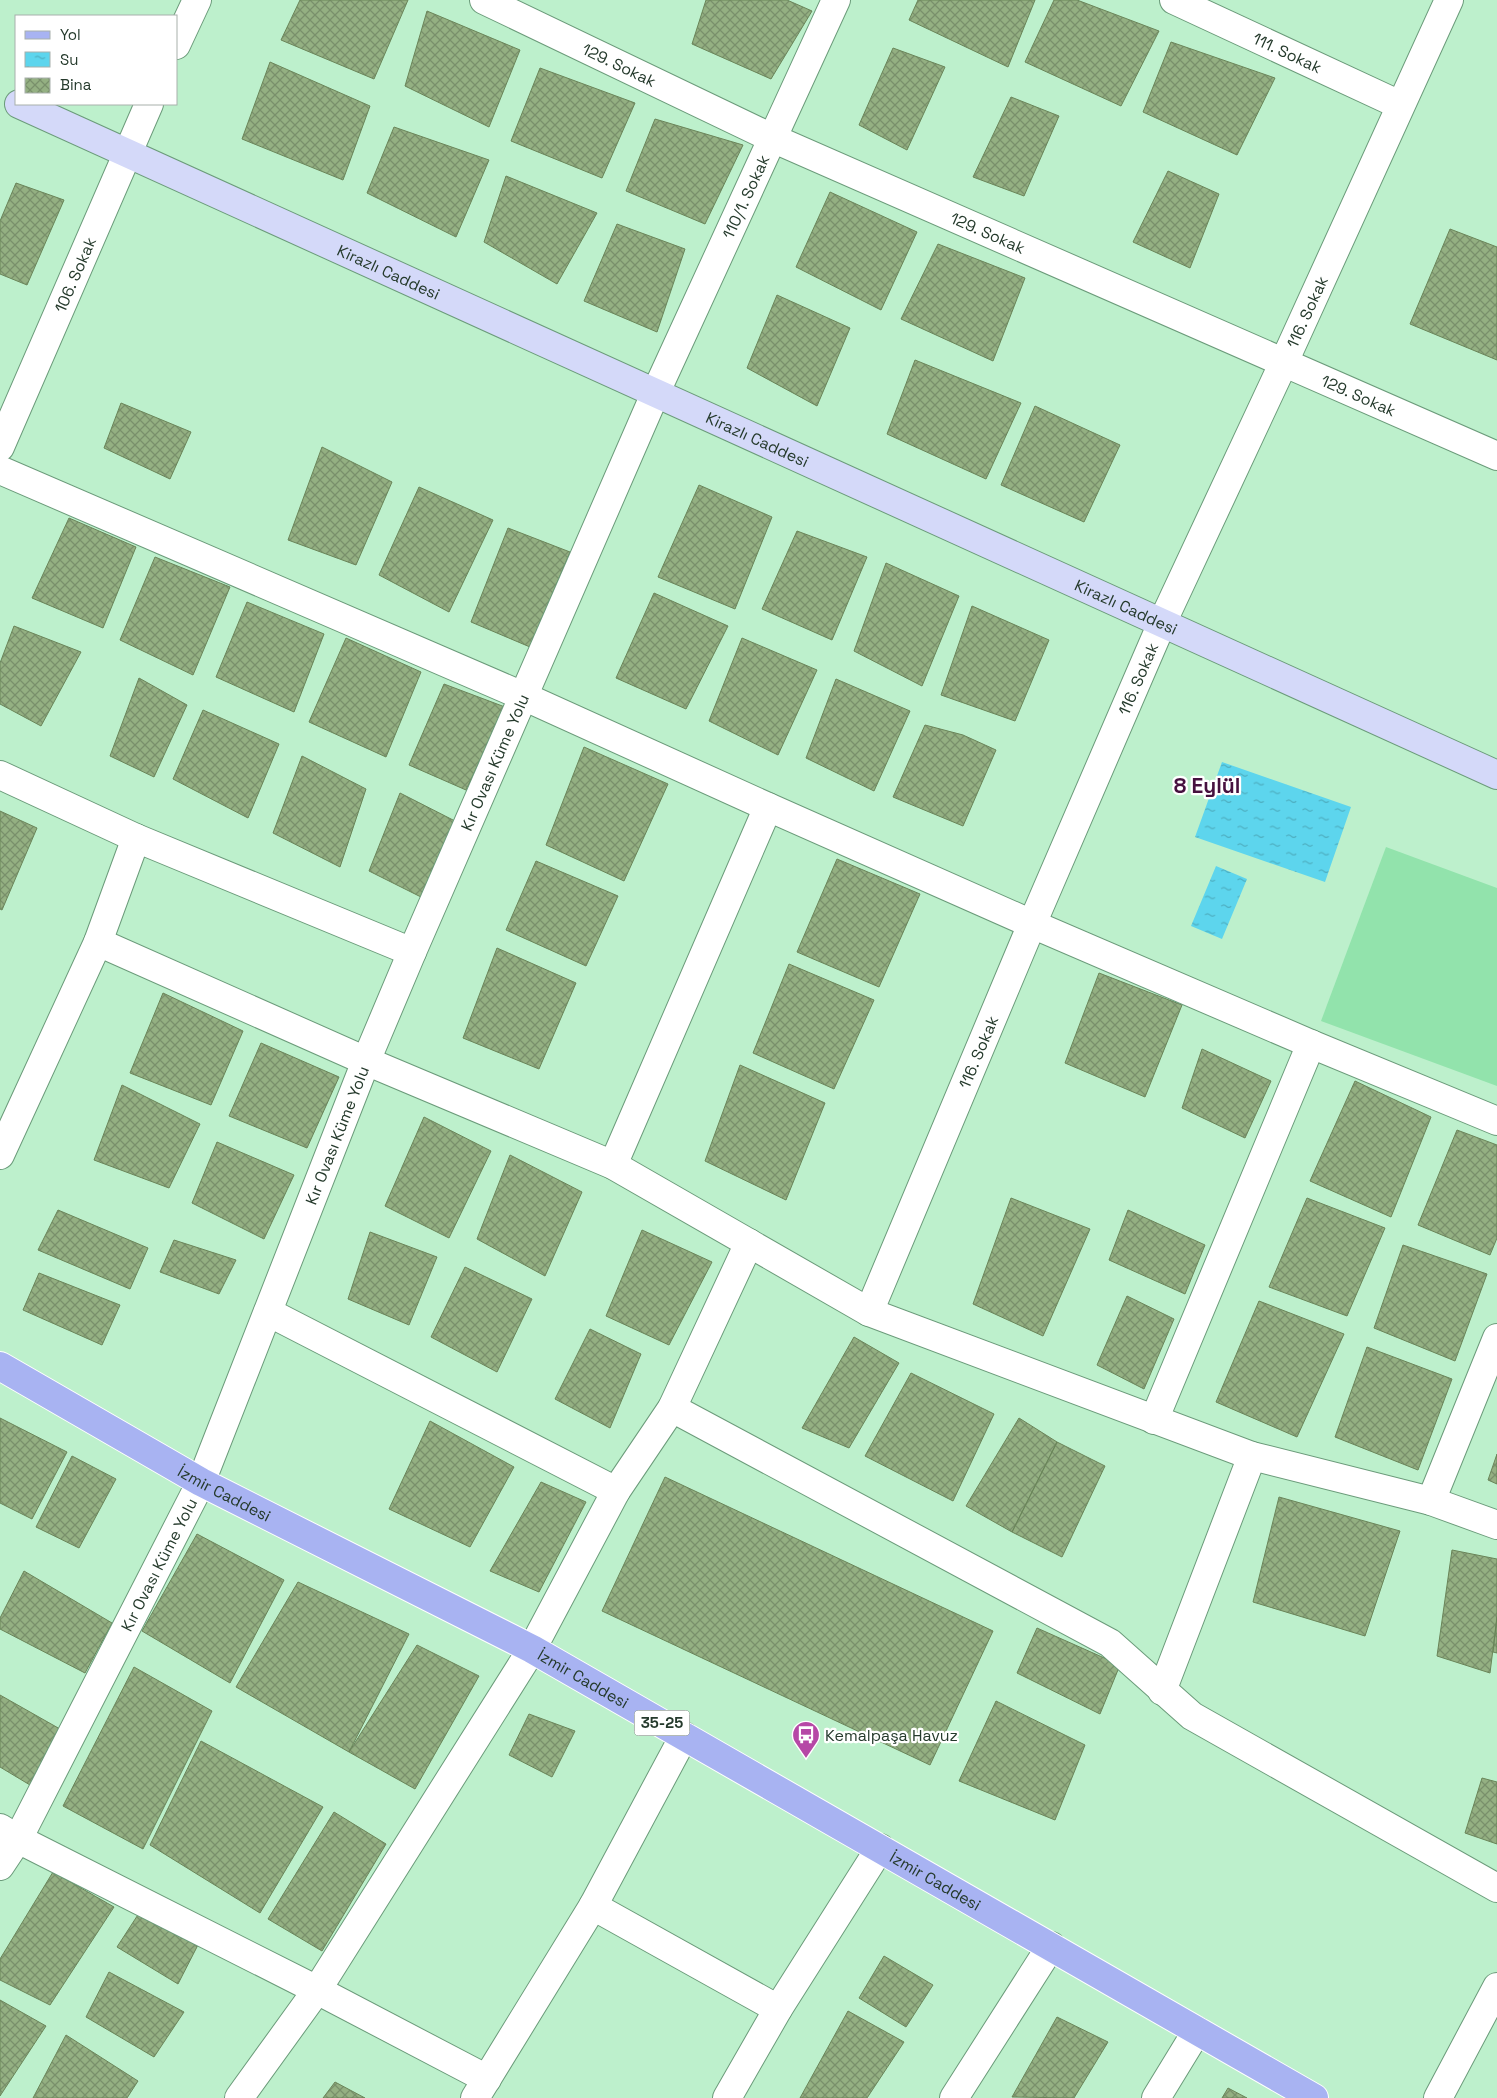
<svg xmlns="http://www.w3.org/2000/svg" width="1497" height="2098" font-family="'Space Grotesk',sans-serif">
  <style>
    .garden { fill: #92e3ac }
    .water { fill: url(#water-ripples) }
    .building { fill: url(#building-cross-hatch); stroke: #6a8559 }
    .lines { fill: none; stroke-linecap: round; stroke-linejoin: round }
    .minor-casing { stroke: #6b9b7a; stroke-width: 30 }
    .tertiary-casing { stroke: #6b9b7a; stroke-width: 30 }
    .secondary-casing { stroke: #6b9b7a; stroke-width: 30 }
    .primary-casing { stroke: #fff; stroke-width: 30 }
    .minor { stroke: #fff; stroke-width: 28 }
    .tertiary { stroke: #fff; stroke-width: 28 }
    .secondary { stroke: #d4d9f9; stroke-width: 28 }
    .primary { stroke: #a8b3f2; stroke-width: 28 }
    .labels { text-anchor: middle; stroke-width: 4.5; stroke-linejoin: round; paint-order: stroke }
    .shield { fill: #fff; stroke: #66756b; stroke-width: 1 }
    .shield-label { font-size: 15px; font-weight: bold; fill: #253a2c }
    .street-label { font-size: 16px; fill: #253a2c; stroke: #fff }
    .poi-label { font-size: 16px; fill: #253a2c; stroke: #fff; text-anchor: start }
    .district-label { font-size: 21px; font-weight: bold; fill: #46113f; stroke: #fff }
  </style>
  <defs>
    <pattern id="water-ripples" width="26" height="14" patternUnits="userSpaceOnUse" patternTransform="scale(1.25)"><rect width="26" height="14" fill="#5dd5ed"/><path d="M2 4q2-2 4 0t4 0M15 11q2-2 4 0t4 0" fill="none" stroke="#4daec0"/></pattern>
    <pattern id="building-cross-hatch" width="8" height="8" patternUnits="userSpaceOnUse" patternTransform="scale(1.25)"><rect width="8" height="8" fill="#94b082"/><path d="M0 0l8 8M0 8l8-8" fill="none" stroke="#79906b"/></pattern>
  </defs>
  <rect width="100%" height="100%" fill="#bdf0cc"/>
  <!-- garden -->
  <path class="garden" d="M1386 847 1497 888V1086L1321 1021Z"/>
  <!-- water -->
  <path class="water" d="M1222 762 1351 807 1325 882 1195 837Z
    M1216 866 1247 879 1222 939 1191 926Z"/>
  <!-- building -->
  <path class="building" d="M300 0H408L374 79 281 40Z
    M706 0H787L812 11 771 79 692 44Z
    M918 0H1035L1008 67 909 20Z
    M1054 0H1077L1159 31 1121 106 1025 62Z
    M427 11 520 50 489 127 405 86Z
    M1171 42 1275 78 1237 155 1143 112Z
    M893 48 945 67 907 150 859 125Z
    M270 62 370 106 343 180 242 139Z
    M540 68 635 103 602 178 511 141Z
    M1011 97 1059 116 1024 196 973 177Z
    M655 119 743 145 705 224 626 191Z
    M394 127 489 160 456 237 367 193Z
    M1168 171 1219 194 1190 268 1133 242Z
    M506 176 597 213 557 284 484 242Z
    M16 183 64 200 27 285 0 274V221Z
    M830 192 917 232 881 310 796 267Z
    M617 224 685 249 657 332 584 301Z
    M1450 229 1497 247V360L1410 324Z
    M938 244 1025 278 993 361 901 319Z
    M777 295 850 328 817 406 747 368Z
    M915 360 1021 403 986 479 887 434Z
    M121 403 191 432 170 479 104 448Z
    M1035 406 1120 445 1084 522 1001 485Z
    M322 447 392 482 356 565 288 540Z
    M699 485 772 517 735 609 658 577Z
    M419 487 493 520 449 612 379 575Z
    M69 518 136 547 103 628 32 598Z
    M508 528 570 552 530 647 471 622Z
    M797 531 867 557 832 640 762 609Z
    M155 557 230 587 193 675 120 640Z
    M886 563 959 596 922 686 854 651Z
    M654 593 728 626 686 709 616 678Z
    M247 602 324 634 294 712 216 677Z
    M972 606 1049 640 1015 721 941 695Z
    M14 626 81 652 41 726 0 704V663Z
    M346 638 421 672 386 757 309 722Z
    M742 638 817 670 778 755 709 721Z
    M139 678 187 705 154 777 110 756Z
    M836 679 910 711 874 791 806 758Z
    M444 684 505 707 466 790 409 765Z
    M203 710 279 744 248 818 173 779Z
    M925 725 963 735 996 750 963 826 893 797Z
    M584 747 668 784 624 881 546 845Z
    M302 756 366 789 340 867 273 833Z
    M400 793 455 821 423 898 369 871Z
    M0 811 37 828 2 910 0 909Z
    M837 859 920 894 879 987 797 952Z
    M536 861 618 896 586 966 506 930Z
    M497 948 576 983 539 1069 463 1038Z
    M789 964 874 1000 834 1089 753 1053Z
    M1099 973 1182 1005 1145 1097 1065 1063Z
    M163 993 243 1031 211 1105 130 1073Z
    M261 1043 339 1077 307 1148 229 1116Z
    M1202 1049 1271 1081 1245 1138 1182 1108Z
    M740 1065 825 1103 786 1200 705 1161Z
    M1355 1081 1431 1117 1391 1217 1310 1181Z
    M122 1085 200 1124 169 1188 94 1160Z
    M424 1117 491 1151 449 1238 385 1206Z
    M1457 1130 1497 1145V1238L1490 1255 1418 1225Z
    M217 1142 294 1175 264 1239 192 1203Z
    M510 1155 582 1192 545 1276 477 1239Z
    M1011 1198 1090 1229 1043 1336 973 1304Z
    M1307 1198 1385 1228 1347 1316 1269 1287Z
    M58 1210 148 1248 130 1289 38 1250Z
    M1128 1210 1205 1245 1185 1294 1109 1260Z
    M642 1230 712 1262 669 1345 606 1316Z
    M370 1232 437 1257 409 1325 348 1299Z
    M174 1240 236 1260 219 1294 160 1272Z
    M1403 1245 1487 1274 1455 1361 1374 1328Z
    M465 1267 532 1299 497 1372 431 1337Z
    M39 1273 120 1305 102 1345 23 1310Z
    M1127 1296 1174 1319 1144 1389 1097 1365Z
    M1259 1301 1344 1334 1297 1437 1216 1402Z
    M590 1329 641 1354 610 1428 555 1399Z
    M854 1337 899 1363 849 1448 802 1428Z
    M1367 1347 1452 1379 1418 1470 1335 1437Z
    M911 1373 994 1414 953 1501 865 1456Z
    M0 1418 67 1452 32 1519 0 1503Z
    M1019 1418 1057 1442 1012 1532 966 1506Z
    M430 1421 514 1467 470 1547 389 1509Z
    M1057 1442 1105 1466 1062 1557 1012 1532Z
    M1497 1454V1484L1488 1480Z
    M72 1456 116 1479 79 1548 36 1527Z
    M665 1477 993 1631 930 1765 602 1611Z
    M541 1482 586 1502 539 1592 490 1571Z
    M1279 1497 1400 1531 1365 1636 1253 1602Z
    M197 1534 284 1580 230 1683 142 1631Z
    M1452 1550 1497 1559V1617L1490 1673 1437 1656Z
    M24 1571 112 1623 85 1673 0 1629V1618Z
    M298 1582 409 1634 349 1752 236 1687Z
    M1497 1617V1653L1493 1652Z
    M1037 1628 1120 1665 1100 1714 1017 1673Z
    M417 1645 479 1676 415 1789 349 1752Z
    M134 1667 212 1711 143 1849 63 1806Z
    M0 1695 60 1729 30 1785 0 1767Z
    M996 1701 1085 1745 1055 1820 959 1781Z
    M529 1714 575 1731 552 1777 509 1755Z
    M201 1741 323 1807 260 1913 150 1845Z
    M1482 1778 1497 1782V1844L1465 1833Z
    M334 1812 386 1844 322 1951 268 1919Z
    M53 1872 114 1907 50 2005 0 1980V1959Z
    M143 1907 200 1941 178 1984 117 1947Z
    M884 1956 933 1985 906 2027 859 1998Z
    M109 1972 184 2012 154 2057 86 2017Z
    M0 2000 46 2026 0 2096Z
    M848 2011 904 2042 867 2098H800Z
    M1057 2017 1108 2042 1074 2098 1012 2097Z
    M66 2035 138 2081 127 2098H33Z
    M335 2082 365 2098H323Z
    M1228 2088 1247 2098H1222Z"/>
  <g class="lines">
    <defs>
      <g id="minor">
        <path id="s1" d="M484 0 772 138 1497 456"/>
        <path id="s2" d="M1174 0 1400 105"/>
        <path d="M176 45 197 0"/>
        <path id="s3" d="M0 447 149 104"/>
        <path d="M0 470 523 696 768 807 1032 924 1311 1044 1497 1121"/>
        <path d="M0 775 136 838 412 952"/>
        <path d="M98 942 366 1061 613 1165 869 1312 1252 1456 1431 1501 1497 1525"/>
        <path d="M0 1155 98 942 136 838"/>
        <path d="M613 1165 768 807"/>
        <path d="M268 1312 616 1491"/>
        <path id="s4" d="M869 1312 1032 924 1162 623 1284 362 1449 0"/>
        <path d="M672 1408 1110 1643 1192 1716 1497 1888"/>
        <path d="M1154 1420 1311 1044"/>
        <path d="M1431 1501 1497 1338"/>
        <path d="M1162 1691 1252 1456"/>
        <path d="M0 1828 18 1839 317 1990 487 2079"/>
        <path id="s5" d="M0 1866 18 1839 201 1482 366 1061 412 952 655 394 836 0"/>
        <path d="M593 1906 778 2009"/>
        <path d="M239 2098 317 1990 532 1649 616 1491 672 1408 749 1243"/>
        <path d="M475 2098 593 1906 684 1736"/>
        <path d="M727 2098 778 2009 880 1848"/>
        <path d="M954 2098 1051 1946"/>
        <path d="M1156 2098 1197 2031"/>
      </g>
      <path id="tertiary" d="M1438 2098 1497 1987"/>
      <g id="secondary">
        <path id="s6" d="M19 104 1497 775"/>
      </g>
      <g id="primary">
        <path id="s7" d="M0 1366 201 1482 532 1649 1314 2098"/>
      </g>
    </defs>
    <!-- minor casing -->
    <use href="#minor" class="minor-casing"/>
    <!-- tertiary casing -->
    <use href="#tertiary" class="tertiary-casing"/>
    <!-- secondary casing -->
    <use href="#secondary" class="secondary-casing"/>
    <!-- primary casing -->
    <use href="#primary" class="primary-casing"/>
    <!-- minor -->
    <use href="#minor" class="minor"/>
    <!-- tertiary -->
    <use href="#tertiary" class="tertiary"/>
    <!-- secondary -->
    <use href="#secondary" class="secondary"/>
    <!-- primary -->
    <use href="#primary" class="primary"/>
  </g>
  <!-- icons -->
  <defs>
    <symbol id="bus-pin" viewBox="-11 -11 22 30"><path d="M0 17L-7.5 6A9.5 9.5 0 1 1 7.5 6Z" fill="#b648a6" stroke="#fff"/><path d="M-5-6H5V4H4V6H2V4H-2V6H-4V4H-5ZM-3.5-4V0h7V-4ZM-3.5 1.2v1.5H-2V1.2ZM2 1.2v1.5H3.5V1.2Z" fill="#fff"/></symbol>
  </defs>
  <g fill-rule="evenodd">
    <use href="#bus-pin" x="790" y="1719" width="32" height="43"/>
  </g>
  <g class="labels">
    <!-- shield labels -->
    <rect class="shield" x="634.5" y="1710.5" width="55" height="25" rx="4"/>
    <g class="shield-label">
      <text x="662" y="1728">35-25</text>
    </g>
    <!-- street labels -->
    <g class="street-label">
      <text dy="6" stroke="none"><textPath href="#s2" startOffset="125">111. Sokak</textPath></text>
      <text dy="6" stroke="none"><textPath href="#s1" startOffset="150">129. Sokak</textPath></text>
      <text dy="6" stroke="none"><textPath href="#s5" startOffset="1830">110/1. Sokak</textPath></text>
      <text dy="6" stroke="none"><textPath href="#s1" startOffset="555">129. Sokak</textPath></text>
      <text dy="6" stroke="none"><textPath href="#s6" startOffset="406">Kirazlı Caddesi</textPath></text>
      <text dy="6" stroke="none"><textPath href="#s3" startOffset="188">106. Sokak</textPath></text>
      <text dy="6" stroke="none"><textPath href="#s4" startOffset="1092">116. Sokak</textPath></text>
      <text dy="6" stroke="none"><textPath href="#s1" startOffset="960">129. Sokak</textPath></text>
      <text dy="6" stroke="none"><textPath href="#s6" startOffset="811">Kirazlı Caddesi</textPath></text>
      <text dy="6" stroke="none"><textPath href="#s6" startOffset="1216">Kirazlı Caddesi</textPath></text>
      <text dy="6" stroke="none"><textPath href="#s4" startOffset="688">116. Sokak</textPath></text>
      <text dy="6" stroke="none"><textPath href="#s5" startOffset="1211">Kır Ovası Küme Yolu</textPath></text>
      <text dy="6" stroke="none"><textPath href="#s4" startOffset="282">116. Sokak</textPath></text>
      <text dy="6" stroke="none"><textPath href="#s5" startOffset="806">Kır Ovası Küme Yolu</textPath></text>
      <text dy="6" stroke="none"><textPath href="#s7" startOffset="258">İzmir Caddesi</textPath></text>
      <text dy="6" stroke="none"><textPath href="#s5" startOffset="341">Kır Ovası Küme Yolu</textPath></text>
      <text dy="6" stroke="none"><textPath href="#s7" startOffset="662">İzmir Caddesi</textPath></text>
      <text dy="6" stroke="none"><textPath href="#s7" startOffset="1068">İzmir Caddesi</textPath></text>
    </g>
    <!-- poi labels -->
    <g class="poi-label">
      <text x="825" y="1741">Kemalpaşa Havuz</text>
    </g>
    <!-- district labels -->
    <g class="district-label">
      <text x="1207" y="793">8 Eylül</text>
    </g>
  </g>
  <!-- legend -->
  <rect x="15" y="15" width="162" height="90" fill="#ffffff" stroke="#a8b0ab"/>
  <rect x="25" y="31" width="25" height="8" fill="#a8b3f2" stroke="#a8b0ab"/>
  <text x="60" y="40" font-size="15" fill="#253a2c">Yol</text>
  <rect x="25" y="52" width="25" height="15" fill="url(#water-ripples)" stroke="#a8b0ab"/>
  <text x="60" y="65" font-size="15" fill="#253a2c">Su</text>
  <rect x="25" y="78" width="25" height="15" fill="url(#building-cross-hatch)" stroke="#a8b0ab"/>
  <text x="60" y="90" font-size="15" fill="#253a2c">Bina</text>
</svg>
